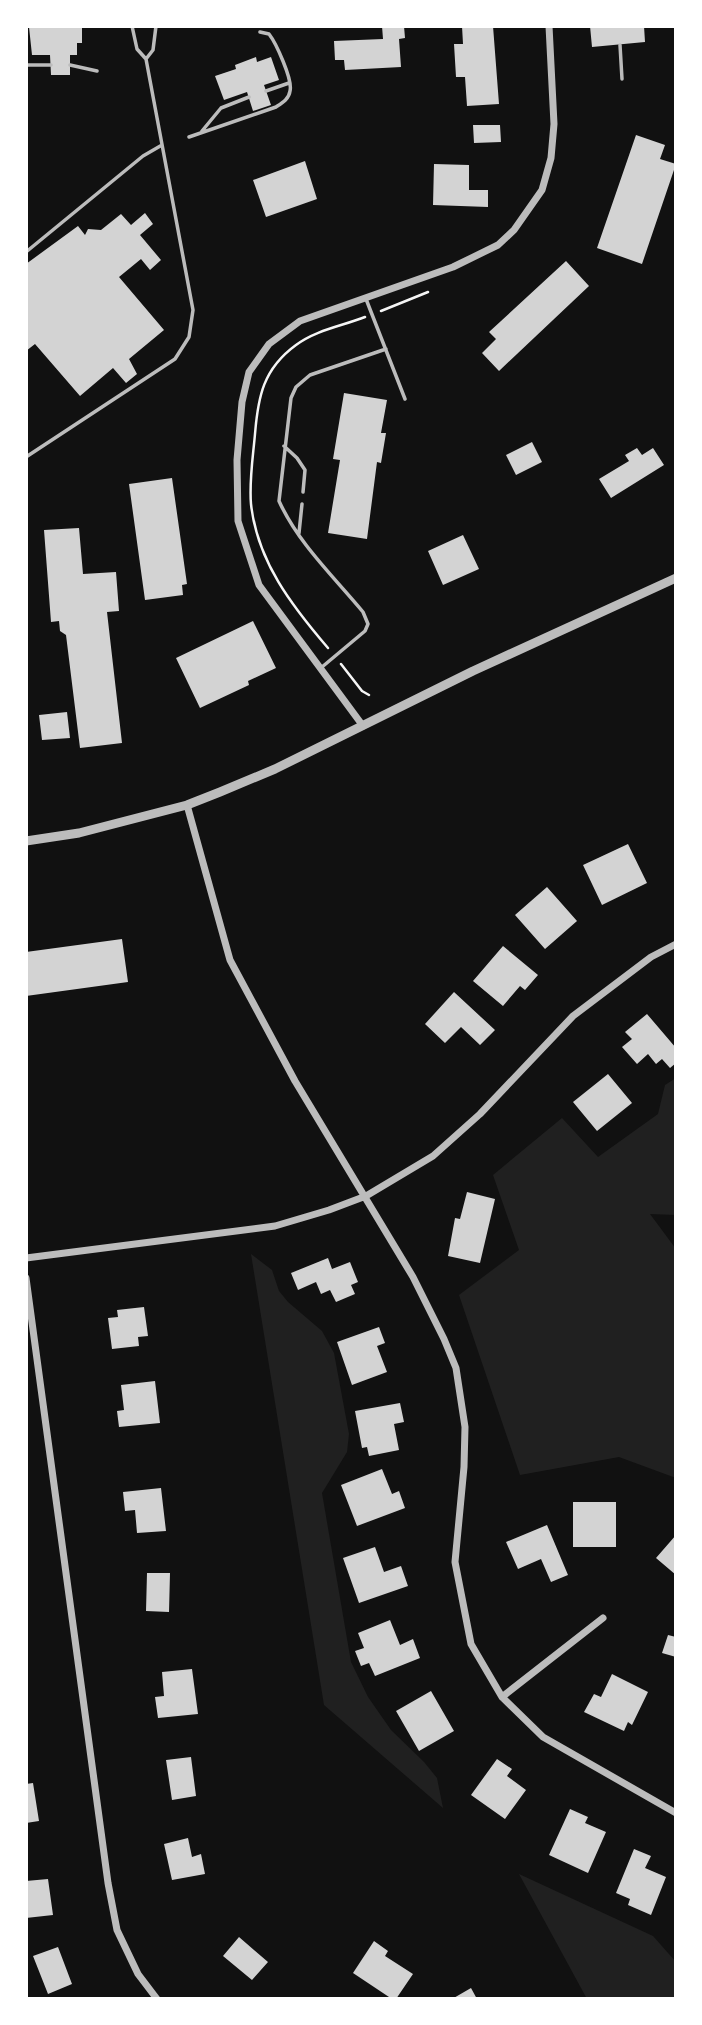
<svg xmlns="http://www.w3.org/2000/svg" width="702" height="2025" font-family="Quicksand,sans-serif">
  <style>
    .green { fill: #202020 }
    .building { fill: #d3d3d3 }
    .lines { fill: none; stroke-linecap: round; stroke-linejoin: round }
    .path { stroke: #f5f5f5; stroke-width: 2.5 }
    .service { stroke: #bcbcbc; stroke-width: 3.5 }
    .minor { stroke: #bcbcbc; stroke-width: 7 }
    .tertiary { stroke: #bcbcbc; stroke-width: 9 }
  </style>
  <rect width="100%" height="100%" fill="#111"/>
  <!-- green -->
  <path class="green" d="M676 1078V1215L650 1214 676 1249V1478L619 1457 520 1475 459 1295 519 1250 493 1175 562 1118 598 1157 658 1114 665 1085Z
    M251 1254 272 1270 279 1291 288 1302 322 1331 334 1353 349 1434 347 1452 322 1493 351 1662 368 1697 391 1730 424 1762 437 1778 443 1808 324 1705Z
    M519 1874 653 1936 676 1962V1999H587Z"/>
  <!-- building -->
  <path class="building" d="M33 26H82V43H77V55H70V75H51L50 55H32L29 27Z
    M382 26H404L405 38 399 39 401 67 345 70 344 60H335L334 41 383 39Z
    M462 26H493L499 104 467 106 465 77H456L454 44H463Z
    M590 26H644L645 42 592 47Z
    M256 57 257 62 271 57 279 80 264 85 271 105 253 111 247 92 224 100 215 76 236 69 235 65Z
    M473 125H500L501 142 474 143Z
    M636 135 665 145 660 159 676 164 642 264 597 248Z
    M305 161 317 199 266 217 253 180Z
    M434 164 469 165V190H488V207L433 205Z
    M145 213 153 224 140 235 161 260 150 270 141 259 119 277 164 330 129 359 137 374 126 383 113 368 80 396 35 344 26 351V264L78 226 85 235 88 229 101 230 121 214 131 225Z
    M566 261 589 286 499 371 482 353 496 339 489 332Z
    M344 393 387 400 381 433H386L381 463 377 462 367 539 328 533 340 460 333 459Z
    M532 442 542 462 516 475 506 455Z
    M637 448 642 455 653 448 664 465 611 498 599 479 629 461 625 455Z
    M172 478 187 584 182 585 183 595 145 600 129 484Z
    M79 528 83 574 116 572 119 611 107 612 122 743 80 748 66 635 60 631 59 621 51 622 44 530Z
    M463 535 479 569 443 585 428 551Z
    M253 621 276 668 248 681 249 685 200 708 176 658Z
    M67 712 70 738 42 740 39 715Z
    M628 844 647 883 602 905 583 865Z
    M547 887 577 921 545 949 515 915Z
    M122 939 128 982 26 996V952Z
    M503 946 538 975 525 990 520 986 503 1006 473 981Z
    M454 992 495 1030 480 1045 461 1027 445 1043 425 1024Z
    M647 1014 676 1048V1063L670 1068 662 1059 656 1064 648 1054 637 1064 622 1047 632 1039 625 1032Z
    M608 1074 632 1103 597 1131 573 1102Z
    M467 1192 495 1199 480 1263 448 1256 455 1218 460 1219Z
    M328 1258 332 1269 350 1262 358 1282 351 1285 355 1294 336 1302 330 1290 321 1294 316 1282 298 1290 291 1273Z
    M144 1307 148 1336 138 1337 139 1346 112 1349 108 1318 118 1317 117 1310Z
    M379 1327 385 1343 377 1346 387 1372 352 1385 337 1342Z
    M155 1381 160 1423 119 1427 117 1411 124 1410 121 1385Z
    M400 1403 404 1422 394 1424 399 1450 369 1456 367 1447 362 1448 355 1411Z
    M382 1469 392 1494 399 1491 405 1508 357 1526 341 1485Z
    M161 1488 166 1531 137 1533 135 1510 125 1511 123 1492Z
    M573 1502H616V1547H573Z
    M547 1525 568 1575 551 1582 541 1559 518 1569 506 1542Z
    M676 1535V1575L656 1558Z
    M375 1547 384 1572 401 1566 408 1586 359 1603 343 1558Z
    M147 1573H170L169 1612 146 1611Z
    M390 1620 400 1645 413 1639 420 1658 375 1676 369 1663 361 1666 355 1651 364 1648 358 1633Z
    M668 1635 676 1637V1657L662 1653Z
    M192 1669 198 1714 158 1718 155 1697 164 1696 162 1672Z
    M612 1674 648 1692 632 1725 628 1722 624 1731 584 1712 594 1694 601 1697Z
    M431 1691 454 1731 419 1751 396 1711Z
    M191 1757 196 1796 172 1800 166 1760Z
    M497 1759 512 1769 507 1776 526 1790 505 1819 471 1795Z
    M33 1783 39 1821 26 1823V1784Z
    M570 1809 588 1817 585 1823 606 1832 588 1873 549 1855Z
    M188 1838 192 1857 201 1854 205 1874 172 1880 164 1844Z
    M634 1849 651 1856 645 1868 666 1877 651 1915 628 1905 630 1899 616 1893Z
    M48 1879 53 1915 26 1918V1881Z
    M239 1937 268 1962 252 1980 223 1956Z
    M374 1941 388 1951 385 1956 413 1974 396 1999H392L353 1973Z
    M58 1947 72 1984 48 1994 33 1956Z
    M471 1988 477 1999H452Z"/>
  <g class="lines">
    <!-- path -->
    <path class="path" d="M381 311 428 292
      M328 648C292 606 257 561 251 504 249 481 253 457 255 434 258 397 263 369 296 345 316 330 342 326 365 317
      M341 664 362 691 369 695"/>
    <!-- service -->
    <path class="service" d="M620 45 622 79
      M146 59 153 50 156 26
      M26 65H51
      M70 65 97 71
      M266 91 289 83
      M202 131 221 108 249 97
      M189 137 276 107C282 103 289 99 290 91 293 80 276 43 269 34L260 32
      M26 252 143 156 162 145
      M366 299 405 399
      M284 446 297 458 305 470 303 492
      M26 457 175 359 189 337 193 310 146 59 137 49 132 26
      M299 533 302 504
      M322 667 365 631 368 624 363 612C334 577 298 543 279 501L291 398 296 387 310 375 386 349"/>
    <!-- minor -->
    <path class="minor" d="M363 726 259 585 238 521 237 460 242 402 249 372 269 344 300 321 453 267 498 245 514 230 542 190 551 158 554 124 549 26
      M187 805 230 960 295 1081 413 1277 444 1339 456 1368 465 1427 464 1467 455 1562 471 1644 502 1697 543 1737 676 1813
      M26 1258 275 1226 329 1210 366 1196 433 1156 480 1114 573 1016 651 957 676 944
      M26 1278 108 1883 117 1930 138 1974 157 1999
      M502 1697 603 1618"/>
    <!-- tertiary -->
    <path class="tertiary" d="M26 841 79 833 187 805 220 792 275 769 473 671 676 578"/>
  </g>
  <!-- border -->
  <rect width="702" height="2025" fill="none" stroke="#ffffff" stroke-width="56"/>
</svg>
